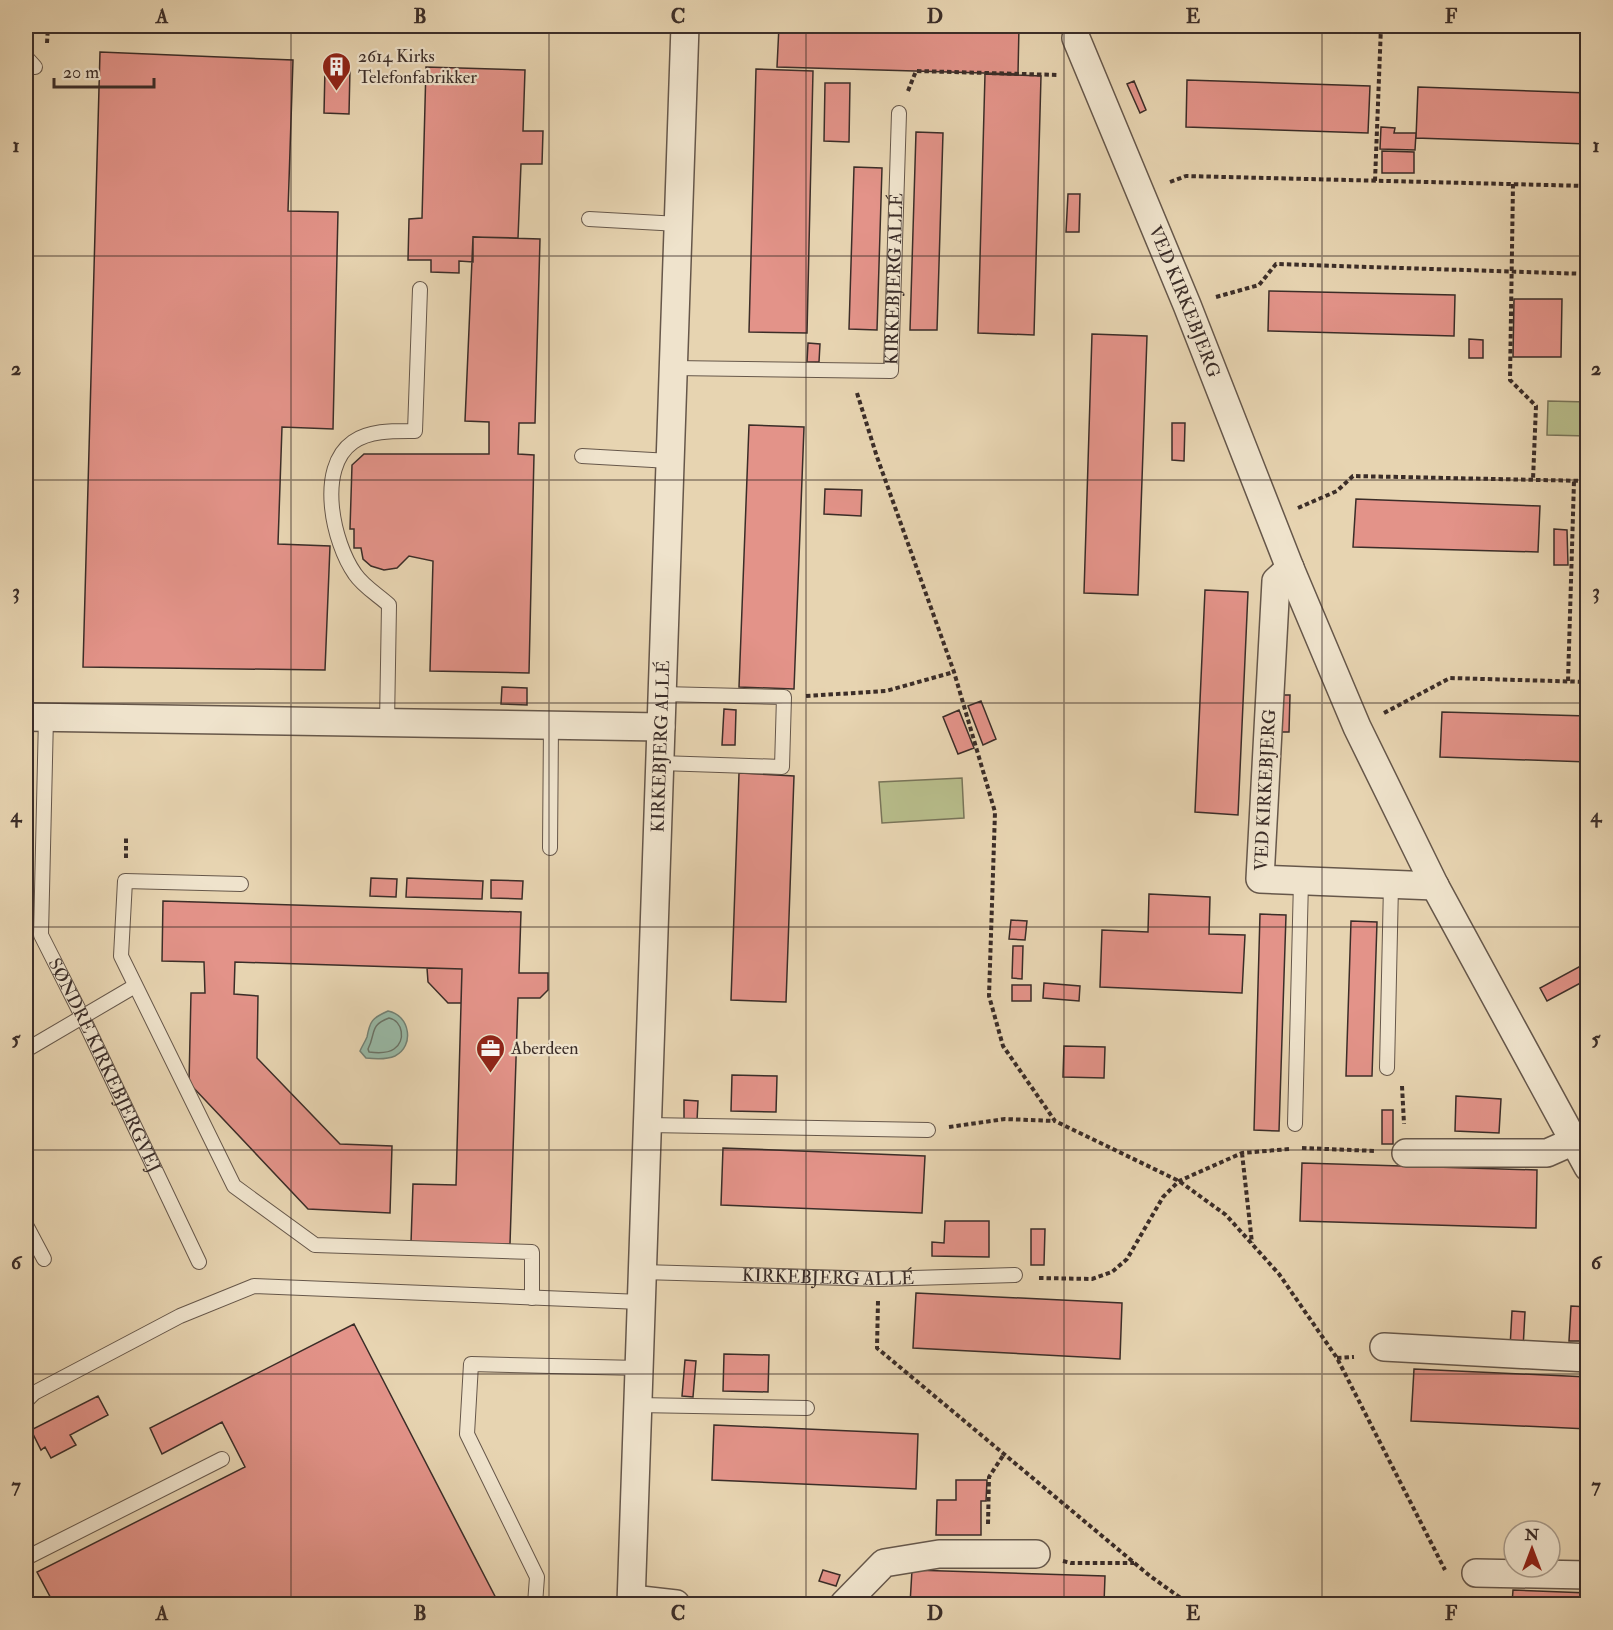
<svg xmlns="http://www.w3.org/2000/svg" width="1613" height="1630" font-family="'IM FELL Double Pica',serif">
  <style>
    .green { fill: #b7bc8a; stroke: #797459; stroke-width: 1.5 }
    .water { fill: #98b9a6; stroke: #738174; stroke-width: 1.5 }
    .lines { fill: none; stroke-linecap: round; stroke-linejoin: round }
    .shore { stroke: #6a7367; stroke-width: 1.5 }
    .building { fill: #e39389; stroke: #3b2d28; stroke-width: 1.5 }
    .lane-casing { stroke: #66574a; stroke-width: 16 }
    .street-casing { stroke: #66574a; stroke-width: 30 }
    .path { stroke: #3b2d28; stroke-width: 4; stroke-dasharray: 4.5 3; stroke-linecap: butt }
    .lane { stroke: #efe3cc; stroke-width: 14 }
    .street { stroke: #efe3cc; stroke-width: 27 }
    .grid { fill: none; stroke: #3b2d28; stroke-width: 1.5; stroke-opacity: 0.55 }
    .labels { text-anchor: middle; stroke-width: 4.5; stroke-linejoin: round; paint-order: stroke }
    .poi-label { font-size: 18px; fill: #3b2d28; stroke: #efe3cc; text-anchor: start }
    .street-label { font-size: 18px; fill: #3b2d28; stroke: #efe3cc }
    .neatline { fill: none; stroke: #3b2d28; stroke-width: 2 }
    .grid-label { font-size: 20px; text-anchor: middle; font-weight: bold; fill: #3b2d28 }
  </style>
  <rect width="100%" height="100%" fill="#e7d4b1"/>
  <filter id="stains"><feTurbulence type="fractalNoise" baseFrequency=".00333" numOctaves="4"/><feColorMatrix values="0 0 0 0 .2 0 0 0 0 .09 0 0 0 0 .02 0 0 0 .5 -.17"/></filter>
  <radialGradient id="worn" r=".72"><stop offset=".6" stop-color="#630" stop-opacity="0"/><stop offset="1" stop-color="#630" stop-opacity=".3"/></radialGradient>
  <!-- green -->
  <path class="green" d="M1548 401 1587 402V436L1547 435Z
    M962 778 964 818 882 823 879 782Z"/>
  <!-- water -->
  <path class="water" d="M388 1011C410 1015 415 1046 395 1056 386 1060 375 1059 366 1058L360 1051C362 1046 365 1042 367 1037 370 1021 372 1018 388 1011Z"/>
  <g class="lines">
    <!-- shore -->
    <path class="shore" d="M389 1018C403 1021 406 1041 394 1049 387 1054 377 1053 369 1052L368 1049C376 1034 369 1025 389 1018Z"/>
  </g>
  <!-- building -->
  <path class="building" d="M779 26H1019L1018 74 777 67Z
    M100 52 293 60 288 211 338 212 333 429 282 427 278 544 330 546 325 670 83 667Z
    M426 67 525 70 523 131H543L542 164H521L518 238 473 237V262L459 261V273L431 272V260H408L409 219 422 218Z
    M325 68H350L349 114 324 113Z
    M756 69 813 71 807 333 749 332Z
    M985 74 1041 76 1034 335 978 333Z
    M1187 80 1370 86 1368 133 1186 127Z
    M1134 81 1146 110 1140 113 1127 84Z
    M825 83H850L849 142 824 141Z
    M1418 87 1588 93V144L1416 138Z
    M1381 127 1395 128 1394 133H1416L1415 150 1380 149Z
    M916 132 943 133 937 330H910Z
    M1382 151 1414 152V173H1382Z
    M854 167 882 168 877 330 849 329Z
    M1068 194H1080L1079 232H1066Z
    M473 237 540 239 535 423H519L518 454 534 455 529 673 430 671 433 561 409 556 397 568 384 570 371 566 363 559 361 548H354V529H350L352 465 364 454H489V422L465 421Z
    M1269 291 1455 295 1454 336 1268 331Z
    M1514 299H1562L1561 357H1513Z
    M1092 334 1147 336 1138 595 1084 593Z
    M1469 339 1483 340V358H1469Z
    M808 343 820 344 819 362H807Z
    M1172 423H1185L1184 461 1172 460Z
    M749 425 804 427 794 689 739 687Z
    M825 489 862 490 861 516 824 514Z
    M1356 499 1540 506 1538 552 1353 547Z
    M1554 529 1567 530 1568 565H1554Z
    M1205 590 1248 592 1238 815 1195 812Z
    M502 687 527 688V705L501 704Z
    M1277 695H1290L1289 732H1276Z
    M981 701 996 739 983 745 968 706Z
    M724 709 736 710 735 745H722Z
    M959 710 974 748 958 754 943 717Z
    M1442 712 1588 716V762L1440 757Z
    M739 773 794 776 786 1002 731 1000Z
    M371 878 397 879 396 897 370 896Z
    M407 878 483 881 482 899 406 897Z
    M491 880 523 881 522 899 491 898Z
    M1149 894 1210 897 1209 934 1245 935 1242 993 1100 987 1102 930 1148 932Z
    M163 901 521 912 519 973H548V990L540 998H518L510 1244 411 1243 413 1184 456 1185 462 969 235 962 234 994 258 996 257 1058 340 1144 392 1146 390 1213 308 1209 189 1083 191 993H205L204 962 162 961Z
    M1260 914 1286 915 1279 1131 1254 1130Z
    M1011 920 1027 921 1025 940 1009 939Z
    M1351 921 1377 922 1372 1076H1346Z
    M1013 946H1023L1022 979 1012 978Z
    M1588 962V979L1547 1001 1540 988Z
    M427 968 462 969 461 1003H448L428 982Z
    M1044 983 1080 986 1079 1001 1043 998Z
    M1012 985H1031V1001H1012Z
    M1064 1046 1105 1047 1104 1078 1063 1077Z
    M732 1075 777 1076 776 1112 731 1111Z
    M1456 1096 1501 1099 1499 1133 1455 1131Z
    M684 1100 698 1101 697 1121 684 1120Z
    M1382 1110H1393V1144H1382Z
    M723 1148 925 1156 922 1213 721 1205Z
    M1302 1163 1537 1170 1536 1228 1300 1221Z
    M945 1221H989V1257L932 1256V1242L944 1243Z
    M1031 1229H1045L1044 1265H1031Z
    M916 1293 1122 1303 1120 1359 913 1348Z
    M1571 1306 1588 1307V1341H1569Z
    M1512 1311 1525 1312 1523 1349 1510 1348Z
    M354 1324 499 1604H54L37 1572 245 1467 222 1422 162 1454 150 1428Z
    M724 1354 769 1355 768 1392 723 1391Z
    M685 1360 696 1361 693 1397 682 1396Z
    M1414 1369 1588 1377V1429L1411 1421Z
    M98 1396 108 1415 70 1435 76 1445 51 1458 45 1447 41 1450 31 1430Z
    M714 1425 918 1434 916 1489 712 1480Z
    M956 1480H987L986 1501H981V1535H936L937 1500H956Z
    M823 1570 840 1575 836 1586 819 1581Z
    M912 1570 1105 1576 1104 1604H910Z
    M1513 1590 1588 1593V1604H1512Z"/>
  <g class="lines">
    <defs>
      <g id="lane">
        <path d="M26 57 35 67"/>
        <path d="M589 219 679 224"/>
        <path id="s1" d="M674 368 891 371 899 113"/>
        <path d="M582 456 670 461"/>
        <path id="s2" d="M46 717 41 935 83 1018 199 1262"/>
        <path d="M387 723 389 605C378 595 363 586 355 574 333 543 316 468 353 442 370 430 395 431 415 431L420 289"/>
        <path d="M660 763 782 767 784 697 662 694"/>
        <path d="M550 848 551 725"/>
        <path d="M241 884 125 881 121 956 234 1186 315 1245 532 1252V1298"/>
        <path d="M26 1050 135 986"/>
        <path d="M1387 1068 1391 885"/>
        <path d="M1295 1124 1301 881"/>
        <path d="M648 1125 928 1130"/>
        <path d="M26 1225 44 1259"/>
        <path id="s3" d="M642 1272 879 1279 1015 1275"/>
        <path d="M26 1401 34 1393 180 1316 254 1286 641 1302"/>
        <path d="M637 1405 807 1408"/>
        <path d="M26 1558 222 1459"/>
        <path d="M535 1604 537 1577 467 1434 471 1364 639 1368"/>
      </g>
      <g id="street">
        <path id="s4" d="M1076 38 1187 305 1290 568 1357 727 1435 886 1588 1167"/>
        <path d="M1290 568 1276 581 1260 879 1435 886"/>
        <path d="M26 717 661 727"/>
        <path d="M1406 1153H1547L1574 1141"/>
        <path d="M1384 1347 1588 1358"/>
        <path d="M1476 1573 1588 1575"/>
        <path d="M632 1599 676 1604"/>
        <path id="s5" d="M631 1604 685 26"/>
        <path d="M844 1604 884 1563 939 1554H1036"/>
      </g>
    </defs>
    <!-- lane casing -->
    <use href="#lane" class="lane-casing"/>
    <!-- street casing -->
    <use href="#street" class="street-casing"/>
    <!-- path -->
    <path class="path" d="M47 43 48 26
      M908 91 916 71 1058 75
      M1375 181 1381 26
      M1170 182 1186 176 1588 186
      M1513 184 1510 380 1536 406 1533 480
      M1216 297 1259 285 1276 264 1588 274
      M857 393 877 457 954 672 995 812 989 996 1003 1046 1055 1121 1179 1181 1226 1215 1279 1274 1337 1358 1445 1570
      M1298 508 1337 491 1353 476 1588 481
      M1568 681 1574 481
      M806 696 886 691 954 672
      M1384 713 1450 678 1588 682
      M126 858V838
      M1402 1086 1404 1124
      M949 1127 1005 1119 1055 1121
      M1302 1148 1376 1151
      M1242 1153 1252 1243
      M1039 1278 1092 1279 1112 1272 1127 1259 1163 1197 1179 1181 1242 1153 1289 1149
      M878 1301 877 1348 1150 1576 1189 1604
      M1337 1358 1354 1357
      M988 1524 989 1477 1004 1454
      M1063 1561 1071 1563H1134
      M1449 1604 1456 1599"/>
    <!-- lane -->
    <use href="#lane" class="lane"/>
    <!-- street -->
    <use href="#street" class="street"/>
  </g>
  <!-- grid -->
  <path class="grid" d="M291 26V1604M549 26V1604M806 26V1604M1064 26V1604M1322 26V1604M26 256H1588M26 480H1588M26 703H1588M26 927H1588M26 1150H1588M26 1374H1588"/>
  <!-- icons -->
  <defs>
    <symbol id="building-pin" viewBox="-11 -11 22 30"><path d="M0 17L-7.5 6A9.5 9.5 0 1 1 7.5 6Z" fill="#8f2418" stroke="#efe3cc"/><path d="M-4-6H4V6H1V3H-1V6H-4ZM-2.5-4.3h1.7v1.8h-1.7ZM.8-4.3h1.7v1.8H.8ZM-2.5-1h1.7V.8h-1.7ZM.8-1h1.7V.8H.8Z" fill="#fff"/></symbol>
    <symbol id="office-pin" viewBox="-11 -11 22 30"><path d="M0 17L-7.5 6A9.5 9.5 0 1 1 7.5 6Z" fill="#8f2418" stroke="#efe3cc"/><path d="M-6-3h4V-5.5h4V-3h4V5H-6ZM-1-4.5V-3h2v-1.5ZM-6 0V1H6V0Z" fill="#fff"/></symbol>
  </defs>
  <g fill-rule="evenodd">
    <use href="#building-pin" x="320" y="50" width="33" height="45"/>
    <use href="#office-pin" x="474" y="1032" width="33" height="45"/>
  </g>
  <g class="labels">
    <!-- poi labels -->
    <g class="poi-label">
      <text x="358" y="62">2614 Kirks<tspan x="358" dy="21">Telefonfabrikker</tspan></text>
      <text x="511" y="1054">Aberdeen</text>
    </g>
    <!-- street labels -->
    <g class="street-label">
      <text dy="6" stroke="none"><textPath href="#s1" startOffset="309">KIRKEBJERG ALLÉ</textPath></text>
      <text dy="6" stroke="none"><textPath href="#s4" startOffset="285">VED KIRKEBJERG</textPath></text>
      <text dy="6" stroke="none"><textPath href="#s5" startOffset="858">KIRKEBJERG ALLÉ</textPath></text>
      <text transform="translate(1265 790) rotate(-87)" y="6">VED KIRKEBJERG</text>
      <text dy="6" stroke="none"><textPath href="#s2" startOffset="363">SØNDRE KIRKEBJERGVEJ</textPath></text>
      <text dy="6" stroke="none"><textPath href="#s3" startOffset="186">KIRKEBJERG ALLÉ</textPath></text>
    </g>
  </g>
  <!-- margin -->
  <rect width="1613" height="1630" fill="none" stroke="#e7d4b1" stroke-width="66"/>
  <!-- north arrow -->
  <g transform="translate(1532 1549)"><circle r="28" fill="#efe3cc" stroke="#a79a8a" stroke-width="1.5"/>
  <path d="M0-4.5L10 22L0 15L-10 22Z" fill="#8f2418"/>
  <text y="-9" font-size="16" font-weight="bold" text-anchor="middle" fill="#3b2d28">N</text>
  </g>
  <!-- scale -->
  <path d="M54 78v9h100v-9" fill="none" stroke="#3b2d28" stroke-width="3"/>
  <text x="63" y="78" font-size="18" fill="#3b2d28" stroke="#efe3cc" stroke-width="4.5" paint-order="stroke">20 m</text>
  <rect x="33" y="33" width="1547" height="1564" class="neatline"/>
  <g class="grid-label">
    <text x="162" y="23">A</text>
    <text x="420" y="23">B</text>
    <text x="678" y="23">C</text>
    <text x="935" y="23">D</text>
    <text x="1193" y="23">E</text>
    <text x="1451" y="23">F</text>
    <text x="16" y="152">1</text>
    <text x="1596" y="152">1</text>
    <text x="16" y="375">2</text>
    <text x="1596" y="375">2</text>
    <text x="16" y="598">3</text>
    <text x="1596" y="598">3</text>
    <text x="16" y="822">4</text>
    <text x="1596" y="822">4</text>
    <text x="16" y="1045">5</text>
    <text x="1596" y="1045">5</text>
    <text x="16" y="1269">6</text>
    <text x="1596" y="1269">6</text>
    <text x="16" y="1492">7</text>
    <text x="1596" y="1492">7</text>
    <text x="162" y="1620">A</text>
    <text x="420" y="1620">B</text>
    <text x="678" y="1620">C</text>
    <text x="935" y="1620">D</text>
    <text x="1193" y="1620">E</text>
    <text x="1451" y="1620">F</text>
  </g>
  <rect width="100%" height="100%" filter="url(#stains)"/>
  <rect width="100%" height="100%" fill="url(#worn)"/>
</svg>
